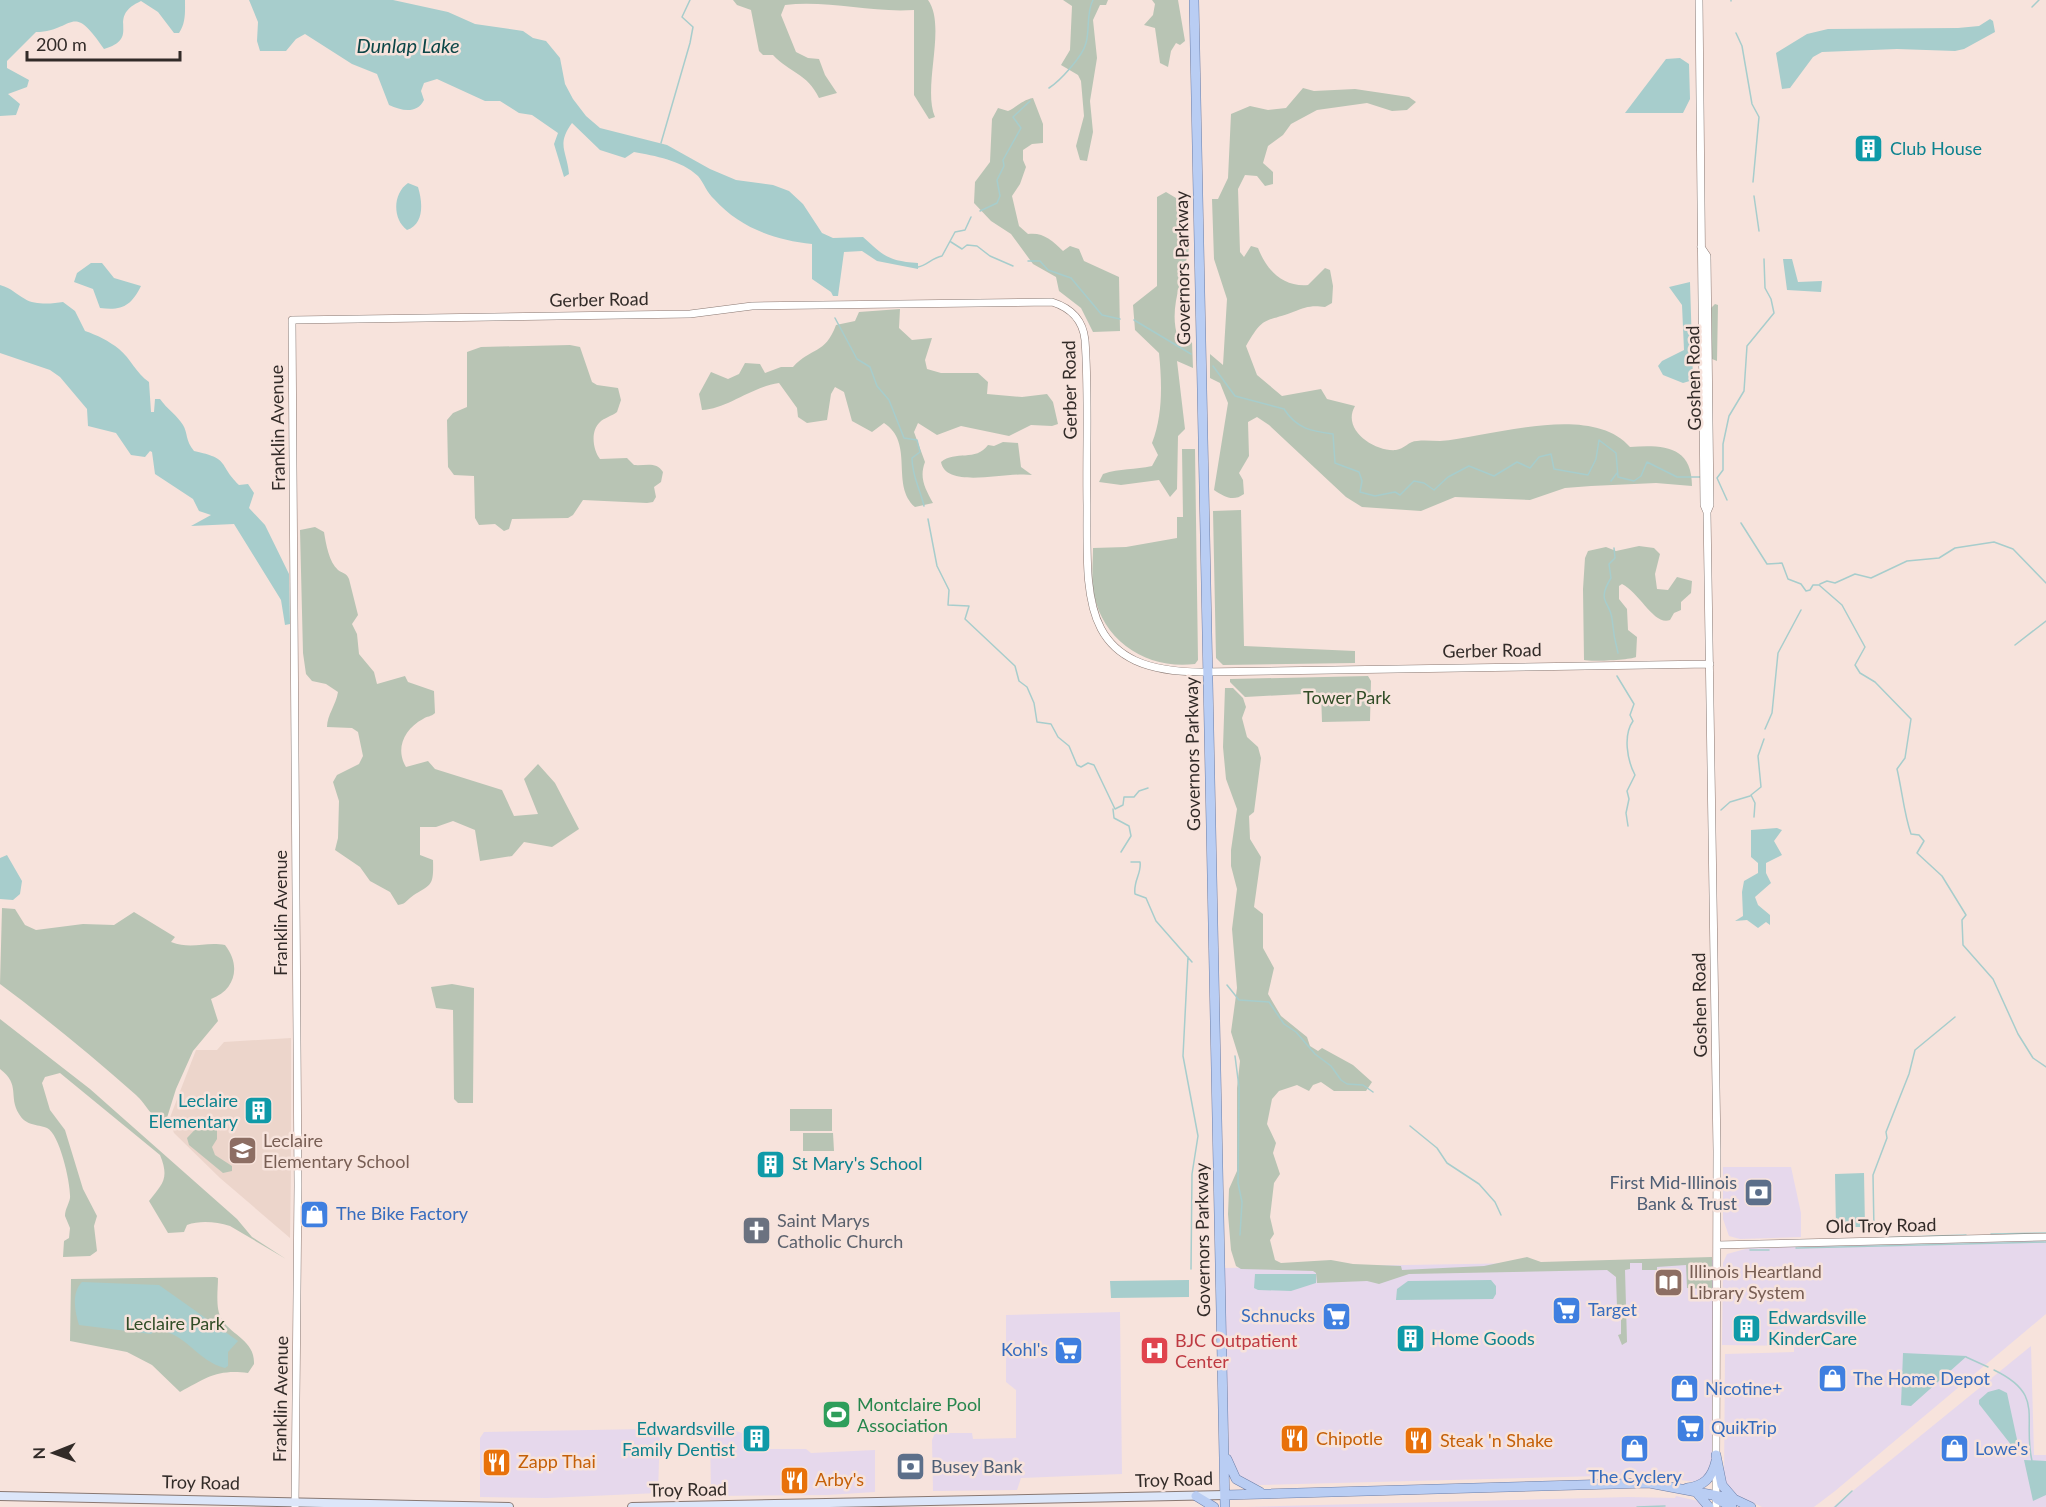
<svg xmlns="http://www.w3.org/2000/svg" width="2046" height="1507" font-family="Lato,sans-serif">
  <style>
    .commercial { fill: #e6d8ec }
    .education { fill: #ecd5cb }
    .green { fill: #b8c4b4 }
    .water { fill: #a7cdcc }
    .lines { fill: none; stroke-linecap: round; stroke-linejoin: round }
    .stream { stroke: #a7cdcc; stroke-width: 1.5 }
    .tertiary-casing { stroke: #897872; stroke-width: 8 }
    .secondary-casing { stroke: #897872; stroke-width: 10 }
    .primary-casing { stroke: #6c7ea7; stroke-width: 10 }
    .tertiary { stroke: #fff; stroke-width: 7 }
    .secondary { stroke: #dce6f9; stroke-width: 8 }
    .primary { stroke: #b9cdf3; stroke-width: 9 }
    .labels { text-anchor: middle; stroke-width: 5; stroke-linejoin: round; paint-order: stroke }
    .culture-label { font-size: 18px; fill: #0d838f; stroke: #f7e3dc; text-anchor: start }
    .street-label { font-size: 18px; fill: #322b28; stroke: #f7e3dc }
    .park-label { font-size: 18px; fill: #314d27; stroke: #f7e3dc }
    .education-label { font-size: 18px; fill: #785e54; stroke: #f7e3dc; text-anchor: start }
    .service-label { font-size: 18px; fill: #4e5e75; stroke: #f7e3dc; text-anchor: end }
    .shop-label { font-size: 18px; fill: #366cbe; stroke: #f7e3dc; text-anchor: start }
    .worship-label { font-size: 18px; fill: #5b616d; stroke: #f7e3dc; text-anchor: start }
    .health-label { font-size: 18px; fill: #be3a42; stroke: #f7e3dc; text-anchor: start }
    .leisure-label { font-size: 18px; fill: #27864d; stroke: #f7e3dc; text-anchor: start }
    .food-label { font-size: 18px; fill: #c56008; stroke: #f7e3dc; text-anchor: start }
    .water-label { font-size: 20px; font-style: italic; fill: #0c4647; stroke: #f7e3dc }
  </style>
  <rect width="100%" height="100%" fill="#f7e3dc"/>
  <!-- commercial -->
  <path class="commercial" d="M1723 1167H1791L1801 1213V1237L1740 1239 1729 1236 1723 1219Z
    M2046 1240V1314L1835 1491 1814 1507H1762L1732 1493 1724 1480 1725 1354 1794 1352V1346L1722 1345 1723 1263 1727 1254 1749 1248Z
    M1714 1260 1712 1467 1708 1475 1696 1482 1640 1475 1260 1485 1249 1484 1239 1479 1232 1463 1229 1452 1224 1268Z
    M1120 1312 1122 1474 1021 1478 1017 1490 933 1491 932 1440 935 1433H972L973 1439 1016 1438V1390L1006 1382V1315Z
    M2031 1346 2034 1455H2046V1507H1833Z
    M644 1429 660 1430 658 1493 547 1498 480 1497V1438L484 1432Z
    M730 1429 745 1434 746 1449H806L811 1453 875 1450V1492L827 1495 714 1496 711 1493 710 1433Z
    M1676 1496 1702 1502 1706 1507H1246L1628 1497 1675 1498Z"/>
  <!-- education -->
  <path class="education" d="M291 1038V1170L290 1238 220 1178 174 1133 169 1120 196 1050H217L224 1042Z"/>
  <!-- green -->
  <path class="green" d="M733 0H928C947 26 922 87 935 117L929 119 914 95V10C871 13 828 0 785 5L781 15 796 52 808 58 819 59 825 75 837 93 819 98C807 73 790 73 773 55H763L759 51 751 10 737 5Z
    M1063 0H1108L1106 5H1100L1093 20 1097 58 1090 101 1093 132 1087 161 1080 160 1076 146 1084 116 1081 81 1078 75 1061 65 1070 50 1072 6Z
    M1152 0H1178L1185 41 1180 45 1176 43 1171 51 1168 67 1160 63 1155 28 1144 25 1153 15 1155 4Z
    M1303 88 1314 91 1355 89 1409 97 1416 102 1407 110 1392 111 1367 103 1317 110 1291 124 1283 135 1268 146 1263 163 1273 172V184L1265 186 1257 176 1245 175 1238 189 1240 252 1244 257 1251 246 1258 248C1267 271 1283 287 1308 285L1325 268 1330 270 1333 286 1332 303 1325 307C1311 305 1306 307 1293 312 1264 323 1264 315 1246 346L1257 375 1282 396 1321 389 1327 399 1355 406C1341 430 1375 452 1396 450 1404 449 1409 441 1417 441 1425 440 1432 441 1440 441 1490 437 1591 402 1630 447 1662 445 1692 445 1692 486L1656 483 1591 486 1565 488 1530 500 1455 497 1421 511 1362 507 1346 497 1269 425 1257 417 1248 422 1249 456 1239 473 1243 480 1244 494C1233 502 1225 497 1214 490L1228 403 1220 383 1210 378V354L1223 365 1227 299 1214 259 1212 199H1218L1228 178 1231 114 1250 106 1268 110 1286 108Z
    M1033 98 1043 124V143L1032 144 1023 150V160L1026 167 1020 184 1012 196 1019 226 1028 234C1043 232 1052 240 1063 251L1070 246 1079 249 1084 261 1119 277 1120 331 1093 332 1081 308 1059 291 1056 277 1033 264 1011 234 991 221 974 203 975 182 990 162 992 119 998 108 1008 111C1017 107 1022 100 1033 98Z
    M1166 192 1176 198 1178 225 1190 242C1186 273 1167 306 1178 338L1192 342 1193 368 1177 361 1185 429 1178 436 1177 489 1170 497 1159 480 1121 485 1099 482 1103 474C1120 468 1135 470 1152 466L1158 455 1152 443C1163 415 1162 383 1159 353L1135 330 1133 305 1157 286V197Z
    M1715 304 1718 305 1717 361 1712 359 1711 308Z
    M900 309 899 328 912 340 932 338 925 360 927 369 941 373H978L988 382 987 394 1022 397 1047 394 1053 402 1058 424 1052 426 1031 425 1009 436 961 426 937 435 918 423 914 432 925 462C919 478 925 488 933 503L915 507C890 485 915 443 884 423L872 432 852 421 844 392 835 387 831 394 827 420 807 423 798 417 797 408 779 383C751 387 727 409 702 410L699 394 711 372 728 379 739 374 745 363 760 364 765 373 781 367H793C811 347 825 355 836 325L855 321 859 312Z
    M570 345 580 347 592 382 597 385 618 388 621 400 617 412C612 416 604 418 600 422 590 431 593 450 600 459L627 458 634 465C646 466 656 461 663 472L661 482 654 487 656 497 653 502 647 503 583 500 573 515 568 518 512 519 509 529 504 531 495 524 479 525 475 518 474 476 454 475 448 467 447 420 453 413 467 407V352L481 347Z
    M1003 442 1018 443 1021 467 1032 475C1008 471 946 490 941 462 955 450 976 462 988 445L994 446Z
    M1182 449H1195L1198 660 1195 664C1148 670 1104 642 1094 595 1091 580 1093 563 1093 548L1126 547 1177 538V517H1183Z
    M1241 510 1244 646 1355 651V663L1223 665 1216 658 1213 511Z
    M315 527 324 532C326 544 329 562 338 570 343 574 346 572 349 579L358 615 352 624 357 634 359 654 374 672 377 684 405 676 408 682 434 691 435 713C431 717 427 716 423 719 404 729 395 749 406 767L428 761 435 769 502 790 514 816 538 814 524 779 538 764 555 783 579 829 552 847 524 842 512 856 480 861 475 830 453 821 436 827H420V855L433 860C434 890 430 883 410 898 405 902 405 904 398 905L390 892 370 881 360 867 335 850 338 838 339 801 333 782 337 775 359 764 363 756 358 732 352 728 327 727C327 715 336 705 338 692L326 684 312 681 306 674 303 653 300 530Z
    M1639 546 1654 548 1660 554 1655 574 1657 589 1668 590 1677 577 1692 581 1691 593 1681 602V610L1674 613 1670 620C1654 626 1640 593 1622 584L1619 586V599L1627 609 1628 630 1637 637 1636 657C1630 660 1590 662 1584 660L1583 589 1585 558 1588 551 1606 547 1616 551Z
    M1368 676 1371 681 1370 721 1322 722 1321 693 1245 697 1230 682V679Z
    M1225 688H1233L1243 698 1246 707 1242 718 1247 737 1258 747 1261 758 1254 812 1249 816 1250 839 1261 857 1254 907 1263 914V948L1274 968 1268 994 1281 1016 1307 1037 1310 1046 1318 1051 1322 1048 1353 1065 1372 1082 1366 1091H1334L1321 1082 1313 1085 1309 1091 1297 1085 1279 1091 1272 1099 1267 1124 1276 1143 1273 1153 1280 1174 1274 1183 1270 1217 1274 1234 1270 1240 1275 1260 1281 1263 1331 1260 1353 1264 1401 1266 1402 1270 1484 1266 1527 1257 1541 1262 1712 1257V1294L1707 1293V1289L1687 1288 1686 1265 1657 1267V1270H1642V1263H1630V1269L1625 1270 1627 1342 1622 1345 1618 1335 1621 1334V1308L1617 1307 1616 1277 1607 1270 1409 1274 1379 1284 1367 1281 1317 1283 1316 1273 1313 1271 1241 1269 1236 1266 1231 1250 1228 1214 1229 1189 1237 1171V1088L1240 1061 1231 1032 1237 988 1232 929 1237 889 1231 866V850L1237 809 1226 779 1223 747Z
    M2 908 15 909 25 925 36 930 83 924 114 925 134 912 175 937 171 942C193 950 205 941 225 945 241 965 236 990 211 999L218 1021 193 1051 176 1089 166 1121C150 1118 147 1105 136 1095 92 1056 47 1019 0 984Z
    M452 984 474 988 473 1103H458L454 1099 453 1010 436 1008 431 987Z
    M0 1019 90 1089 237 1219 252 1237 286 1259 230 1226C216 1222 201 1220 187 1225L184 1232 168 1233 149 1201C162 1184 170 1179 160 1155L60 1073 45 1077 42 1083 50 1110 65 1130 83 1189 97 1216 94 1226 97 1251 90 1256 63 1257 64 1241 69 1238 70 1228 65 1216C65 1209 69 1204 70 1198 71 1185 60 1134 47 1128 37 1124 26 1126 19 1114 8 1096 21 1085 0 1069Z
    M790 1109H832V1131H790Z
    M205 1119 217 1130V1139L212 1147 215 1155 232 1166V1171L223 1173 189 1145 187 1138Z
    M803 1133H833L834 1151H803Z
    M215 1277 218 1278C218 1290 215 1309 222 1320 233 1336 255 1341 254 1364L248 1373C217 1369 206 1378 180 1392L152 1365 127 1352 70 1341 71 1279Z"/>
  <!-- water -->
  <path class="water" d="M0 0H185C185 12 186 23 179 33H174L158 12 141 1C104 18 143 37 104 49 71 0 75 31 36 32L7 61V68L29 80 27 87 8 94 20 104 16 115 0 116Z
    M249 0H393L448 12 475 24 523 31 533 38 546 41 560 58 565 84 573 99 586 116 600 128 667 145 710 169 736 180 773 185 789 191 803 204 822 233 833 238 863 237C884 256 888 261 918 263V269L877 261 862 251 844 252 838 296H833L831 292 812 279V244C775 240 740 228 714 199 707 193 704 183 698 176 681 160 655 156 634 152L625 158 600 150 572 123C556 145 567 151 569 174L564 177 554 144 558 133 532 115 519 113 500 101H485L437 79 424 83 421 91 424 100C417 114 402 111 389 105L377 74 352 64 305 34 296 39 286 51H260L257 41 258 22Z
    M1990 19 1993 21 1995 32 1964 49 1955 51 1897 49 1822 52 1813 57 1790 88 1782 89 1776 53 1807 34 1828 29 1958 28 1979 26Z
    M1680 58 1689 64 1690 99 1683 113H1625L1666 59Z
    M408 183 418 187C423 203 424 224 407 230 392 219 393 193 408 183Z
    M1783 259H1792L1798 282 1822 281 1821 292 1787 290Z
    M91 263H102L114 278 141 286C131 306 122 311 100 308L93 289 74 282 77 273Z
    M1690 282 1693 380 1683 383 1663 375 1658 366 1662 361 1684 350 1682 305 1669 287Z
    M0 285C13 289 14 293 25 299 34 305 52 304 63 302L75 311 85 331C97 335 109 341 119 349 131 359 136 373 149 382L151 412H154L155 399H160C167 409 177 415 183 425 188 433 185 440 194 451 231 459 217 463 239 485L248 484 254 493 249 508 265 525 289 574 290 624 285 625 281 600 234 524 191 526 211 515 199 511 193 499 155 474 152 452 150 451 145 457 131 455 116 433 88 426 87 409 60 377 50 370 0 353Z
    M1777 828 1782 830 1774 841 1782 855 1766 863V873L1771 883 1755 897 1758 905 1770 915V925L1766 922 1758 928 1747 920 1735 921 1743 916 1742 892 1744 881 1758 873V863L1751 857V830Z
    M7 855 22 881 20 894 13 900 0 899V858Z
    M1864 1173 1865 1227H1836L1835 1174Z
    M1255 1274H1316V1283L1291 1291 1258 1290 1254 1288Z
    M1189 1280V1297L1111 1298 1110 1281Z
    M1491 1280 1496 1286V1294L1493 1299 1396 1300 1397 1289 1408 1281Z
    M82 1282 159 1285 238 1341 228 1352V1366L225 1368C197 1362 183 1328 154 1331L151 1334 79 1325C75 1312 71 1293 82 1282Z
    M1903 1353 1967 1356 1911 1406 1901 1405Z
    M1999 1389 2007 1393 2018 1444 2012 1446 1979 1404V1400L1988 1392Z
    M2024 1460 2046 1461V1495L2033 1501Z"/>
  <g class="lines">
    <!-- stream -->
    <path class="stream" d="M1731 0V1
      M2032 7 2039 0
      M1736 33 1742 46 1752 104 1759 117 1753 182
      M1049 88C1060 81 1083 56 1086 43 1090 29 1086 13 1093 0
      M661 143 690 43 693 27 682 17 690 0
      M1754 196 1759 231
      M980 211 997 203 1000 196 997 180 1004 166 1003 160 1021 128 1013 117 1030 101
      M951 242 962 249 967 245 977 246 990 256 1013 266
      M1028 261H1040L1048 270 1071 278 1102 315 1120 319
      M918 267C927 265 932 258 942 256L955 232 965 230 971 217
      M835 318 857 359 870 367 877 386 889 400 904 438 917 440 920 452 912 458C912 477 920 488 924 506
      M1134 320 1191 354
      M1213 366 1235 396 1284 409C1297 429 1311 431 1333 434L1335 463 1359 472 1362 481 1360 492 1375 496 1395 492 1400 495 1414 481 1424 483 1434 490 1448 477 1469 466 1494 476 1517 462 1530 468 1539 457 1551 454 1554 469 1588 475 1596 459 1599 440 1616 453 1618 477 1634 481 1641 476 1647 462 1677 477H1700
      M1611 481 1617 473
      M1727 500 1717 478 1723 470V444L1729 416 1744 391 1747 346 1774 313 1771 299 1765 288 1764 259
      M928 519 937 566 949 590 948 605 969 606 965 619 1015 666 1019 681 1027 687 1034 703 1037 722 1051 724 1058 737 1069 746 1077 765 1081 767 1088 763 1094 765 1115 809 1123 805 1124 797H1134L1139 791 1148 788
      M1741 523 1767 564 1782 563 1788 579 1801 584 1806 591 1810 590 1813 585H1819L1842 605 1865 647 1855 665 1860 673 1875 682 1911 719 1905 758 1897 769C1902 790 1904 814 1911 834L1919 835 1924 841 1917 853 1942 876 1966 915 1962 920 1963 945 1993 979 2018 1034 2033 1058 2046 1067
      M1614 548 1615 558 1609 564 1611 578C1596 602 1610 601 1612 619 1613 630 1615 642 1618 653
      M1820 584 1827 581 1835 583 1855 574 1871 578 1907 561 1939 558 1955 548 1994 542 2013 549 2046 583
      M2015 645 2046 621
      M1617 676 1634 704 1630 715 1633 721C1623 735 1627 760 1635 775L1627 791 1629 799 1626 813 1628 826
      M1765 729 1772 713 1778 653 1801 610
      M1113 809 1114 818 1129 826 1131 836 1121 852
      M1721 810 1730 802 1750 796
      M1754 817 1755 803 1751 795 1761 787 1758 756 1764 739
      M1131 862H1140C1142 873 1133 881 1135 894L1146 898 1156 921 1192 962
      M1188 957 1183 1056 1198 1136 1192 1174 1191 1269
      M1227 985 1239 1000 1269 1002 1284 1024 1296 1032 1315 1054 1331 1066 1341 1080 1347 1084 1363 1085 1373 1092
      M1235 1056 1239 1087 1238 1183 1242 1202 1240 1235
      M1410 1126 1437 1148 1447 1163 1479 1184 1495 1202 1501 1215
      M1874 1231 1873 1175 1887 1138 1886 1132 1909 1074 1915 1050 1955 1017
      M1991 1234 2046 1233
      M1875 1238 1966 1235
      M1796 1248 2046 1242
      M1750 1250H1769
      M1966 1357 1988 1367
      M1994 1370C2046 1395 2022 1417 2032 1461
      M1637 1507 1665 1506
      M1835 1507 1852 1491"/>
    <defs>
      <path id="tertiary" d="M1699 0 1704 505 1707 512 1717 1151 1716 1458
        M1701 247 1707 256 1710 505 1707 512
        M1717 1245 2046 1237
        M295 1507 298 1185 292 320 690 314 752 306 1052 302C1071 308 1083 320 1085 340 1089 394 1086 450 1087 505 1087 600 1080 672 1202 672L1710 664
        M1716 1507V1469"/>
      <path id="secondary" d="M0 1496 509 1507
        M632 1507 1225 1495"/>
      <path id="primary" d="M1194 0 1225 1507
        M1716 1455 1722 1485 1734 1499
        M1227 1459 1236 1479 1260 1492
        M1687 1488C1704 1486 1712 1478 1716 1461
        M1697 1493 1709 1507
        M1225 1495 1649 1483 1734 1499 1751 1507
        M1196 1496 1214 1507
        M1717 1499 1732 1507"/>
    </defs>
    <!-- tertiary casing -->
    <use href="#tertiary" class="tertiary-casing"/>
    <!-- secondary casing -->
    <use href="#secondary" class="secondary-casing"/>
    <!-- primary casing -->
    <use href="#primary" class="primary-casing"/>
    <!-- tertiary -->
    <use href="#tertiary" class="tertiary"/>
    <!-- secondary -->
    <use href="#secondary" class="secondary"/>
    <!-- primary -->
    <use href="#primary" class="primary"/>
  </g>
  <!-- icons -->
  <defs>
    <symbol id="building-square" viewBox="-11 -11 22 22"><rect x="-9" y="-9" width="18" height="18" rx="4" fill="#0f9aa8" stroke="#f7e3dc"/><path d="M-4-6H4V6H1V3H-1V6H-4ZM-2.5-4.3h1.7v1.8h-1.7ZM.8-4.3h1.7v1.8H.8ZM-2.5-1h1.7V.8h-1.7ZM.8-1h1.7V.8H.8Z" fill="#fff"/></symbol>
    <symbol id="school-square" viewBox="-11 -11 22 22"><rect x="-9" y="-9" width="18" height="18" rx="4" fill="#8d6e63" stroke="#f7e3dc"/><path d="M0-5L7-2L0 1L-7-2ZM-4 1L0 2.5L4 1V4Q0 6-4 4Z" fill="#fff"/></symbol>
    <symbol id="bank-square" viewBox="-11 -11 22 22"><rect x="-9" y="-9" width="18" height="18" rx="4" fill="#5c6f8a" stroke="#f7e3dc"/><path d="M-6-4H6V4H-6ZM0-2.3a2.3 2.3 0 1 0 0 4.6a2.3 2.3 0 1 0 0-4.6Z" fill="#fff"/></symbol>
    <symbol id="shop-square" viewBox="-11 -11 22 22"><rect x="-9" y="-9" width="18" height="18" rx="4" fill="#3f7fe0" stroke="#f7e3dc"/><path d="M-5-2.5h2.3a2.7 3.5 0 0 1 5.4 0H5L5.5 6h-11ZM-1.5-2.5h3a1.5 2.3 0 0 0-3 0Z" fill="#fff"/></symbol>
    <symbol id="church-square" viewBox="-11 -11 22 22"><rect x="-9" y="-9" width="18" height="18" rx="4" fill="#6b7280" stroke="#f7e3dc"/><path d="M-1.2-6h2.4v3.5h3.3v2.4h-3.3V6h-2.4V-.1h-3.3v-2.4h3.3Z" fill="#fff"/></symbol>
    <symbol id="library-square" viewBox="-11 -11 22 22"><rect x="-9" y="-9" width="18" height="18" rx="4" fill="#8d6e63" stroke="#f7e3dc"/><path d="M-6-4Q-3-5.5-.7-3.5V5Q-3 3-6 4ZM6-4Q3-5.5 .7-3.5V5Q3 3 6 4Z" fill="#fff"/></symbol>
    <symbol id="supermarket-square" viewBox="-11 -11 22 22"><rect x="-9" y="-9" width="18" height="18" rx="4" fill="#3f7fe0" stroke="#f7e3dc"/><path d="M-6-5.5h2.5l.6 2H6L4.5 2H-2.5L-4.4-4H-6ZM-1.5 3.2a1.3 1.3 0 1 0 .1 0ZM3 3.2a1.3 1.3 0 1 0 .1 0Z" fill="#fff"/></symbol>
    <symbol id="hospital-square" viewBox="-11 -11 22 22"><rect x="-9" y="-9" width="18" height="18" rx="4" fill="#e0444e" stroke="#f7e3dc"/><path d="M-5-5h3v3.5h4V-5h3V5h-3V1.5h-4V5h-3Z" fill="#fff"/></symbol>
    <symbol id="stadium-square" viewBox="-11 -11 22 22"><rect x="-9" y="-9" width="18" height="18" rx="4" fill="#2e9e5b" stroke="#f7e3dc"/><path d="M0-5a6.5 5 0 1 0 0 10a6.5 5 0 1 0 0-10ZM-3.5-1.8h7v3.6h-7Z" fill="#fff"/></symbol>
    <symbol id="restaurant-square" viewBox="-11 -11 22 22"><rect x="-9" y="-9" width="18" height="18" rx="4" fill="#e8710a" stroke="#f7e3dc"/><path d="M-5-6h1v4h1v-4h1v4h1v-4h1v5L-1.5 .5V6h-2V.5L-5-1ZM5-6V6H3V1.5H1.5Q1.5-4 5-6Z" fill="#fff"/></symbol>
  </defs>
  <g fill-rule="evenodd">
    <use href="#building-square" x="1852" y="132" width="33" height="33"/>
    <use href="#building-square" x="242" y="1094" width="33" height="33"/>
    <use href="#school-square" x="226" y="1134" width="33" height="33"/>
    <use href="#building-square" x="754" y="1148" width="33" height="33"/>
    <use href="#bank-square" x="1742" y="1176" width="33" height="33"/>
    <use href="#shop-square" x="298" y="1198" width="33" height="33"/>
    <use href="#church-square" x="740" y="1214" width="33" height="33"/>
    <use href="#library-square" x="1652" y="1266" width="33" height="33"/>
    <use href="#supermarket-square" x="1550" y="1294" width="33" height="33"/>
    <use href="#supermarket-square" x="1320" y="1300" width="33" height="33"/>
    <use href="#building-square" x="1730" y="1312" width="33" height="33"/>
    <use href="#building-square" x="1394" y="1322" width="33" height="33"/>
    <use href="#supermarket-square" x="1052" y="1334" width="33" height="33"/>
    <use href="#hospital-square" x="1138" y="1334" width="33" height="33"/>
    <use href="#shop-square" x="1816" y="1362" width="33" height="33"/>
    <use href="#shop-square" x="1668" y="1372" width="33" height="33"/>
    <use href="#stadium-square" x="820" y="1398" width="33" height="33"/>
    <use href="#supermarket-square" x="1674" y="1412" width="33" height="33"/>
    <use href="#building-square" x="740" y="1422" width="33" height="33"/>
    <use href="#restaurant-square" x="1278" y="1422" width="33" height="33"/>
    <use href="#restaurant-square" x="1402" y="1424" width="33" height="33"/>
    <use href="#shop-square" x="1618" y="1432" width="33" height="33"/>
    <use href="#shop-square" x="1938" y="1432" width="33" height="33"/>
    <use href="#restaurant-square" x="480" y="1446" width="33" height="33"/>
    <use href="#bank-square" x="894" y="1450" width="33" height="33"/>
    <use href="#restaurant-square" x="778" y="1464" width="33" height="33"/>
  </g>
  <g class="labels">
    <!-- culture labels -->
    <g class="culture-label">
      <text x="1890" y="155">Club House</text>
      <text x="238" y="1107" text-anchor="end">Leclaire<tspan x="238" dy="21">Elementary</tspan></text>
      <text x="792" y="1170">St Mary's School</text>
      <text x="1768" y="1324">Edwardsville<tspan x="1768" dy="21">KinderCare</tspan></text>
      <text x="1431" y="1345">Home Goods</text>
      <text x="735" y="1435" text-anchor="end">Edwardsville<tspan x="735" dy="21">Family Dentist</tspan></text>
    </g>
    <!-- street labels -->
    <g class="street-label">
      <text transform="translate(1183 268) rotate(-91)" y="6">Governors Parkway</text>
      <text transform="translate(599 300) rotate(-1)" y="6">Gerber Road</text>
      <text transform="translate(1694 378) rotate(-91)" y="6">Goshen Road</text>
      <text transform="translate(1070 390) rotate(-91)" y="6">Gerber Road</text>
      <text transform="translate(278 428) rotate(-91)" y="6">Franklin Avenue</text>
      <text transform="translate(1492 651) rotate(-1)" y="6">Gerber Road</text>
      <text transform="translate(1193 754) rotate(-91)" y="6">Governors Parkway</text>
      <text transform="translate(281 913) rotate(-90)" y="6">Franklin Avenue</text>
      <text transform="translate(1700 1005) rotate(-91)" y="6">Goshen Road</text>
      <text transform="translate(1881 1226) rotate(-1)" y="6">Old Troy Road</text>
      <text transform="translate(1203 1240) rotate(-91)" y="6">Governors Parkway</text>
      <text transform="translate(281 1399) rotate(-89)" y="6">Franklin Avenue</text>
      <text transform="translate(1174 1480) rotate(-2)" y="6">Troy Road</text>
      <text transform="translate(201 1483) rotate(1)" y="6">Troy Road</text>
      <text transform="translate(688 1490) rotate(-1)" y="6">Troy Road</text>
    </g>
    <!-- park labels -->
    <g class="park-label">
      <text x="1347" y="704">Tower Park</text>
      <text x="175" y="1330">Leclaire Park</text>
    </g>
    <!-- education labels -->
    <g class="education-label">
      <text x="263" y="1147">Leclaire<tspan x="263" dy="21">Elementary School</tspan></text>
      <text x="1689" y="1278">Illinois Heartland<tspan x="1689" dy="21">Library System</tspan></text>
    </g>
    <!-- service labels -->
    <g class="service-label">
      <text x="1737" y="1189">First Mid-Illinois<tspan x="1737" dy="21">Bank &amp; Trust</tspan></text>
      <text x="931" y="1473" text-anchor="start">Busey Bank</text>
    </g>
    <!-- shop labels -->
    <g class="shop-label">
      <text x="336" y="1220">The Bike Factory</text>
      <text x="1588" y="1316">Target</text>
      <text x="1315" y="1322" text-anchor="end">Schnucks</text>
      <text x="1048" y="1356" text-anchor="end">Kohl's</text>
      <text x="1853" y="1385">The Home Depot</text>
      <text x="1705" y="1395">Nicotine+</text>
      <text x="1711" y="1434">QuikTrip</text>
      <text x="1975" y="1455">Lowe's</text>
      <text x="1635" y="1483" text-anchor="middle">The Cyclery</text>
    </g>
    <!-- worship labels -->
    <g class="worship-label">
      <text x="777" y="1227">Saint Marys<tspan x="777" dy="21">Catholic Church</tspan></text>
    </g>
    <!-- health labels -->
    <g class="health-label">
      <text x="1175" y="1347">BJC Outpatient<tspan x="1175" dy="21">Center</tspan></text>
    </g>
    <!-- leisure labels -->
    <g class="leisure-label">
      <text x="857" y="1411">Montclaire Pool<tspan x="857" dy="21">Association</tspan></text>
    </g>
    <!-- food labels -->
    <g class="food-label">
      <text x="1316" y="1445">Chipotle</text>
      <text x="1440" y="1447">Steak 'n Shake</text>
      <text x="518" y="1468">Zapp Thai</text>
      <text x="815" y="1486">Arby's</text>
    </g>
    <!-- water labels -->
    <g class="water-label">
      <text x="408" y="53">Dunlap Lake</text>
    </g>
  </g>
  <!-- north arrow -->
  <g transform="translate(54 1453) rotate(269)" stroke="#f7e3dc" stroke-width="4.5" paint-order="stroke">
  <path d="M0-4.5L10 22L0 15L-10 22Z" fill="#322b28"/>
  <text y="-9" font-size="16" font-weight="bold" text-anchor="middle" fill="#322b28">N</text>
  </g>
  <!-- scale -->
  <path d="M27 51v9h153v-9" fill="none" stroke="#322b28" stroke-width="3"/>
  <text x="36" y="51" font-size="18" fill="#322b28" stroke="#f7e3dc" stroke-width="4.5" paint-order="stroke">200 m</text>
</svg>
